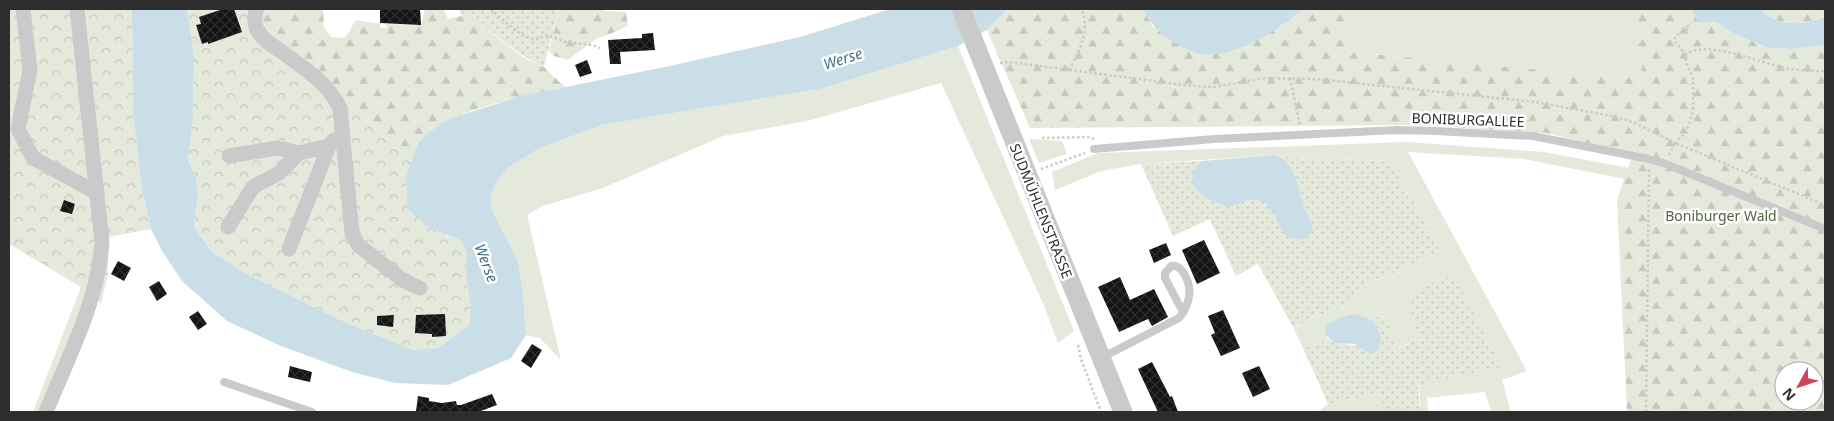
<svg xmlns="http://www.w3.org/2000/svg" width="1834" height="421" font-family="'Noto Sans',sans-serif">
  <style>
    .grass { fill: #e4e9dc }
    .forest { fill: url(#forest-firs); fill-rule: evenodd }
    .park { fill: url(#park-crowns) }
    .garden { fill: url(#garden-dots) }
    .water { fill: #cadee7 }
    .building { fill: url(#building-cross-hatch) }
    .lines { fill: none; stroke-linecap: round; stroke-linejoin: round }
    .path { stroke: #cacaca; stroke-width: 2.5; stroke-dasharray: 2.5 2.5; stroke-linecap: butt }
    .service { stroke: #cacaca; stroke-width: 8 }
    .minor { stroke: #cacaca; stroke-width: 15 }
    .tertiary { stroke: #cacaca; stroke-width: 19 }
    .labels { text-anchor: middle; stroke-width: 5; stroke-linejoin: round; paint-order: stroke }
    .street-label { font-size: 14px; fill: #2d2d2d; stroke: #fff }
    .park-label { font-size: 14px; fill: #546340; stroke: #fff }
    .water-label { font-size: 15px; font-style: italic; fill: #457285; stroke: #fff }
  </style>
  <defs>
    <pattern id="forest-firs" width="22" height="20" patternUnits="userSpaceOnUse" patternTransform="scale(1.25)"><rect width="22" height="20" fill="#e4e9dc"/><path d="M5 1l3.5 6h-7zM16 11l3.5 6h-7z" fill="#c4c8bd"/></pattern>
    <pattern id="park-crowns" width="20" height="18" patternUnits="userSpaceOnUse" patternTransform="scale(1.25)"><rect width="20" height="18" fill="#e4e9dc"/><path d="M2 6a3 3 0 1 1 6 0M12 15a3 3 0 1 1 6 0" fill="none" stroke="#c4c8bd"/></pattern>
    <pattern id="garden-dots" width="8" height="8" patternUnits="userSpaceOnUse" patternTransform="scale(1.25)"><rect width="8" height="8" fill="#e4e9dc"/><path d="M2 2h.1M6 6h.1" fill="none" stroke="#c4c8bd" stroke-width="1.8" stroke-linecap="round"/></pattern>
    <pattern id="building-cross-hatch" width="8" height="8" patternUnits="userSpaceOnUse" patternTransform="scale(1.25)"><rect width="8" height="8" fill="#141414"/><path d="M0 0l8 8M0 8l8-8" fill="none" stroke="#2e2e2e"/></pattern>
  </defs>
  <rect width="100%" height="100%" fill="#fff"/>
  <!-- grass -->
  <path class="grass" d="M1351 9H1627L1643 61 1640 79 1348 52 1338 33Z
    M958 46 1074 331 1058 343 1043 303 941 83 807 121 723 136 603 188 543 206 527 215 561 360 540 338 526 335 523 294 518 261 491 208V197L495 184 507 168 540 148 602 125 820 89Z
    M1029 139 1062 141 1067 154 1039 163Z
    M1407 142 1544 152 1629 168 1625 179 1524 159 1408 152 1527 371 1502 380 1511 412H1491L1485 392 1427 398 1428 412H1420L1418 338 1397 349 1383 316 1370 319 1355 314 1326 335 1330 340 1303 348 1293 327 1353 301 1362 287 1441 251 1390 161 1280 157 1275 155 1141 164 1101 171 1055 190 1052 172 1098 153Z
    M81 287 94 295 42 412H33Z
    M1382 393 1384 412H1317L1328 404Z"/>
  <!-- forest -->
  <path class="forest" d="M257 9H323L324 27 331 37 344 38C351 32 351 26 356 20L380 24V28H387L386 24 421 25 425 9H444L448 19 471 14 499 39 524 58 544 67 565 87C528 95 449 110 424 137 417 144 415 152 412 161L312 74 267 41Z
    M559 9H602L605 11 626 12 628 25 620 30 596 39 568 60 554 56 549 51Z
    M1008 9H1143L1153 27 1241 48 1283 25 1303 9H1351L1338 33 1348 52 1640 79 1643 61 1627 9H1692L1698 21 1716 22 1733 33 1769 48 1792 49 1825 45V412H1627L1617 200 1633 154 1546 133 1418 125 1030 128 987 30ZM1784 371H1814V401H1784Z
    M1760 9H1825V17C1804 25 1777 28 1760 9Z"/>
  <!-- park -->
  <path class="park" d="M9 9H132L133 111 141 185 151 229 108 237V275L101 304 94 295 9 244Z
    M187 9H257L256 30 312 74 412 161 406 176 445 235 458 239 464 245 467 254 465 267 471 310 468 326 438 348 412 350 336 318 243 272 210 250 194 226 198 196 196 177 188 161 193 116 194 57Z"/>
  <!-- garden -->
  <path class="garden" d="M458 9H559L544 67C516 54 494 34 471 14L462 16Z
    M1280 157 1390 161 1441 251 1362 287 1353 301 1293 327 1258 264 1236 276 1210 219 1173 236 1141 164 1202 161 1194 170 1196 187C1203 197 1219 209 1233 205 1238 204 1243 200 1248 199 1267 196 1276 213 1281 228L1313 230C1311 220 1306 213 1303 203 1296 188 1293 169 1280 157Z
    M1454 275 1501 367 1418 385 1420 412H1384L1381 393 1328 404 1303 348 1330 340C1343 347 1354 341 1366 351L1379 330 1370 319 1383 316 1398 349 1418 338 1409 299 1425 285Z"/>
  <!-- water -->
  <path class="water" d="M132 9H187L194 57 193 116 188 161 196 177 198 196 194 226 210 250 243 272 336 318 412 350 438 348 468 326 471 310 465 267 467 254 464 245 458 239 429 228 408 209 406 176 418 144 425 135 446 120 521 96 665 67 800 37 890 9H1008L987 30 958 46 820 89 602 125 540 148 507 168 495 184 491 197V208L518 261 523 294 526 335 511 358 448 385 395 383 352 372 281 346 227 321 182 281 162 251 151 229 141 185 133 111Z
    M1143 9H1303C1277 31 1235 59 1199 54 1193 53 1187 48 1181 46 1162 36 1153 28 1143 9Z
    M1692 9H1760C1777 28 1804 25 1825 17V45L1792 49 1769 48 1733 33 1716 22H1698Z
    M1275 155C1294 161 1297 184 1302 200 1305 211 1311 219 1313 230 1309 236 1305 239 1298 239 1277 240 1280 210 1263 202 1247 194 1240 207 1226 206 1212 204 1185 188 1194 170 1195 167 1200 163 1202 161Z
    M1355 314C1360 316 1367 317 1371 320 1382 330 1385 346 1371 354L1354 344 1335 343 1326 335 1325 328C1334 318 1343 316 1355 314Z"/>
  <!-- building -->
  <path class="building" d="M223 9H234L242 32 208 44V42L202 44 196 25 201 24 199 17Z
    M380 9H420L421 25 380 23Z
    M653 33 655 50 620 52 621 64H610L608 40 642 38V34Z
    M587 60 592 73 580 77 575 65Z
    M64 200 75 204 72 214 60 211Z
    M1204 240 1220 273 1197 284 1182 250Z
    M1166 243 1171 255 1154 263 1149 250Z
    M118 261 131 268 124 281 111 274Z
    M1120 277 1130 300 1154 289 1168 317 1152 326 1148 319 1119 332 1098 287Z
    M159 281 167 294 157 301 149 287Z
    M1223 310 1240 348 1221 356 1211 335 1215 333 1208 316Z
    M198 311 207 324 198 330 189 317Z
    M445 314 446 336 432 337V334L415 333 416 315Z
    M394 315 393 327 377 325V316Z
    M532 344 542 350 531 368 521 361Z
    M1152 362 1170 397 1172 396 1178 412H1158L1138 369Z
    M290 366 312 372 310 382 288 377Z
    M1259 366 1270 389 1253 397 1242 373Z
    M492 394 497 405 478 412H422L416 411 418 396 429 398V401L442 403 456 401 457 405H461Z"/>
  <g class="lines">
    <!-- path -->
    <path class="path" d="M491 9C500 17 521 38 533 39 537 40 543 36 548 35L565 42 592 45 600 48
      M1686 55 1674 40 1676 36 1689 28 1687 25
      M1000 63 1009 62 1192 86 1214 87 1265 78 1316 79 1535 102 1617 117 1635 123 1675 143 1687 131 1693 110V79L1686 62V55C1703 38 1764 64 1786 68 1799 71 1812 71 1825 71
      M1069 70C1080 49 1090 33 1082 9
      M1290 78 1300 126
      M1042 138 1090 137 1094 139
      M1669 155 1675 143 1825 205
      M1041 169 1085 153
      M1078 345 1081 359 1101 412
      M1646 412 1649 169"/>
    <!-- service -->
    <path class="service" d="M1094 149 1214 139 1398 130 1435 131 1533 136 1649 159 1666 164 1825 229
      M1101 358 1179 318C1184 312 1188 305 1189 296 1191 286 1184 264 1171 266L1165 273V278L1183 312
      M224 382 312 412"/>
    <!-- minor -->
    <path class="minor" d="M23 9 30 70 18 129 33 158 97 193
      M257 9C254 14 254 26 258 31 263 40 273 46 282 52 304 68 328 83 340 108L352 233 358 245 404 281 420 288
      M229 156 277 148 299 153
      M228 227 253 187 279 173 299 153 329 146
      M289 249 329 146 334 140
      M46 412C68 357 98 302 102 242L77 9"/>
    <!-- tertiary -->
    <path class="tertiary" d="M961 9 1123 412"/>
  </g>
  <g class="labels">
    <!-- street labels -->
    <g class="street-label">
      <text transform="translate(1468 120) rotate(2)" y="5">BONIBURGALLEE</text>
      <text transform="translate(1041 211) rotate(68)" y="5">SUDMÜHLENSTRASSE</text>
    </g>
    <!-- park labels -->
    <g class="park-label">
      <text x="1721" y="221">Boniburger Wald</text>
    </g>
    <!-- water labels -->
    <g class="water-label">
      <text transform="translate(843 59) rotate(-18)" y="5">Werse</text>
      <text transform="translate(486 263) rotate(69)" y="5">Werse</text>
    </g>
  </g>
  <!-- border -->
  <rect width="1834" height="421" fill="none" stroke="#2d2d2d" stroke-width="20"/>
  <!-- north arrow -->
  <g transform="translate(1799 386) rotate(230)"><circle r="24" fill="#ffffff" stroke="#ababab"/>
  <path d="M0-4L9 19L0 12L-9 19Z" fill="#d0435b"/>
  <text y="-8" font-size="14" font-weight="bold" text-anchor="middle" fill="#2d2d2d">N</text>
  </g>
</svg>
